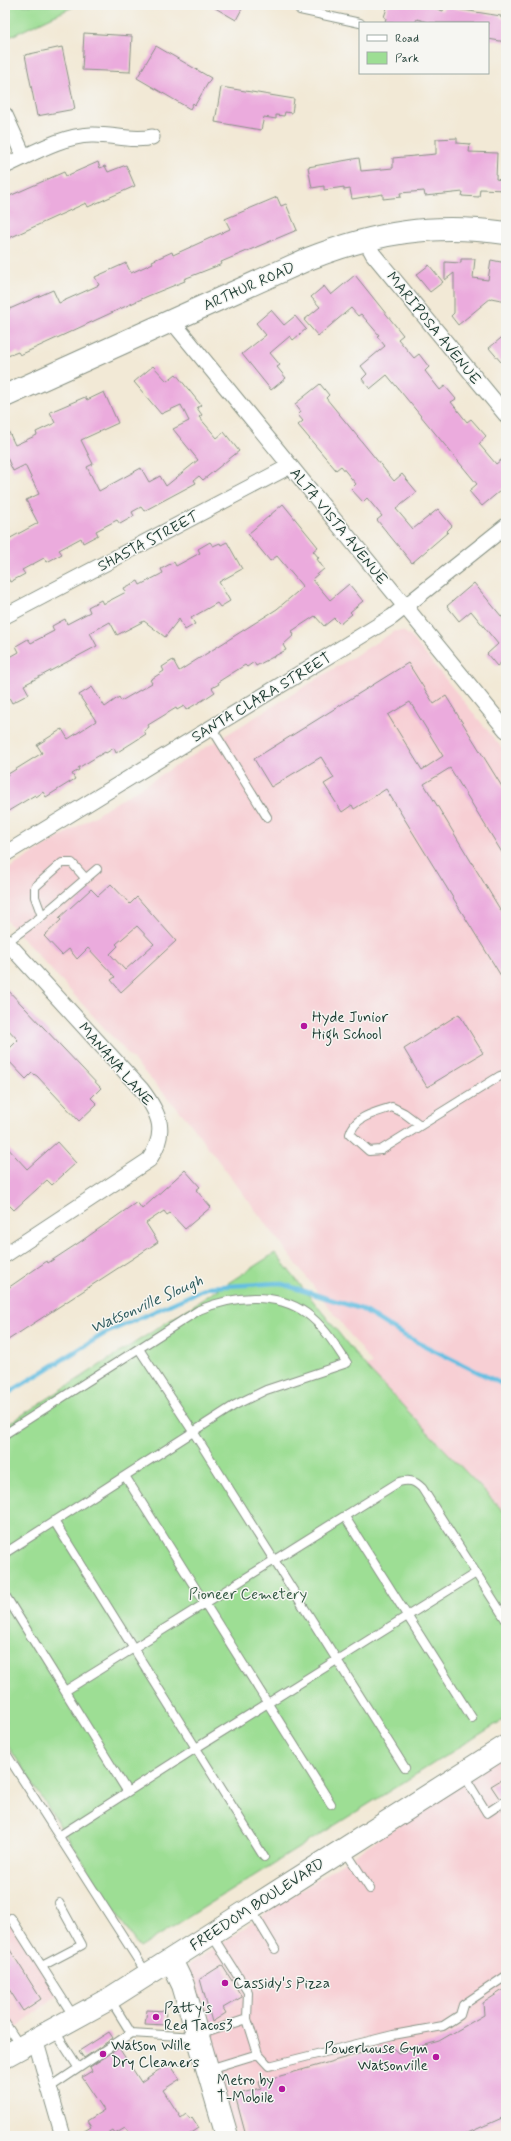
<svg xmlns="http://www.w3.org/2000/svg" width="511" height="2141" font-family="Mynerve,sans-serif">
  <style>
    .built { fill: #f7cfd4 }
    .green { fill: #9dde94; stroke: #5e8e64 }
    .lines { fill: none; stroke-linecap: round; stroke-linejoin: round }
    .stream { stroke: #63bee1; stroke-width: 4.5 }
    .building { fill: #ebabdd; fill-rule: evenodd }
    .lane-casing { stroke: #889385; stroke-width: 10 }
    .street-casing { stroke: #889385; stroke-width: 17 }
    .secondary-casing { stroke: #889385; stroke-width: 24 }
    .lane { stroke: #fff; stroke-width: 8 }
    .street { stroke: #fff; stroke-width: 15 }
    .secondary { stroke: #fff; stroke-width: 22 }
    .poi-dot { fill: #b5179e; stroke: #f6f6f2; stroke-width: 1.5 }
    .labels { text-anchor: middle; stroke-width: 3; stroke-linejoin: round; paint-order: stroke }
    .street-label { font-size: 15px; fill: #1f3d34; stroke: #f6f6f2 }
    .poi-label { font-size: 15px; fill: #1f3d34; stroke: #f6f6f2; text-anchor: start }
    .park-label { font-size: 15px; fill: #385d47; stroke: #f6f6f2 }
    .water-label { font-size: 16px; font-style: italic; fill: #305d5f; stroke: #f6f6f2 }
  </style>
  <rect width="100%" height="100%" fill="#f6f6f2"/>
  <filter id="ink" filterUnits="userSpaceOnUse"><feTurbulence type="fractalNoise" baseFrequency=".025" numOctaves="2"/><feDisplacementMap in="SourceGraphic" scale="8" xChannelSelector="R" yChannelSelector="G"/><feConvolveMatrix kernelMatrix="1 2 1 2 8 2 1 2 1" color-interpolation-filters="sRGB"/></filter>
  <filter id="wash" filterUnits="userSpaceOnUse"><feTurbulence type="fractalNoise" baseFrequency=".012" numOctaves="4" result="noise"/><feDisplacementMap in="SourceGraphic" scale="16" xChannelSelector="R" yChannelSelector="G"/><feGaussianBlur stdDeviation="0.9" result="paint"/><feColorMatrix in="noise" values="0 0 0 0 0 0 0 0 0 0 0 0 0 0 0 0 0 1.4 0 .05"/><feComposite in="paint" operator="in"/></filter>
  <g filter="url(#wash)">
    <rect width="100%" height="100%" fill="#f2e9d6"/>
    <!-- built -->
    <path class="built" d="M395 631H403L411 637 506 753V1514L365 1366 372 1364 186 1118 5 919V871Z
      M506 1754V2136H235L187 1966Z
      M5 1908 62 1991 5 2038Z"/>
    <!-- green -->
    <path class="green" d="M5 5H77L5 39Z
      M275 1253 365 1366 506 1514V1718L139 1948 5 1741V1426Z"/>
    <g class="lines">
      <!-- stream -->
      <path class="stream" d="M5 1395 104 1334 209 1287 279 1283 361 1309 403 1335 506 1386"/>
    </g>
    <g id="blocks">
      <!-- building -->
      <path class="building" d="M210 5H244L236 20Z
        M388 5H426L443 11 444 7 501 16V18L505 19 506 42 488 39V23H430L417 19 415 23H385L386 18 384 17Z
        M84 33 132 36 130 72 82 70Z
        M156 46 211 78 195 105 193 103 190 109 137 78Z
        M62 47 75 109 37 116 25 55Z
        M221 87 294 99 292 113 285 112 284 116 276 115V119L264 117 261 130 215 122Z
        M457 138V143L470 144 469 152 497 153 496 179 506 181V190L480 189 479 197 462 196 463 192 425 196 424 191 400 193 401 197 383 199V194L352 199 350 189 344 190V187L324 190V186L312 188 308 167 359 158 361 171 393 168V158L436 154V139Z
        M98 162 100 168 105 166 108 172 126 165 135 186 88 207 86 203 5 240V198L64 172 66 176Z
        M277 197 281 206 286 204 297 230 221 262 222 264 184 279 185 281 148 296 20 355 18 352 5 357V311L53 290 59 303 99 285 95 277 126 263 131 273 153 263 152 261 172 252 173 255 230 229 225 219Z
        M461 259H475L473 278 488 280 491 260 506 263V301L491 298 458 325 451 316 454 313V273L445 280V262L461 263Z
        M429 265 443 282 430 292 416 275Z
        M355 275 403 335 398 339 414 358 419 354 429 367 425 371 440 390 445 386 456 399 451 402 467 422 471 419 486 436 479 444 496 464 506 456V486L482 506 469 491 477 484 387 375 370 389 362 379 367 374 361 366 385 346 377 336 379 335 361 314 358 316 351 308 318 336 304 320 320 307 311 297 324 286 331 295Z
        M271 310 284 325 295 316 306 329 293 340 290 336 270 353 280 365 277 367 286 378 271 390 242 354 266 335 256 323Z
        M506 334V368L489 348Z
        M153 366 167 381 176 374 201 405 197 408 202 415 199 417 217 438 224 432 239 451 203 480 199 476 194 480 196 483 144 511 141 507 132 512 134 516 120 524 117 520 96 531 98 535 83 543 81 538 59 550 62 554 47 562 44 558 22 570 25 574 10 582 5 572V541L38 523 26 500 39 494 25 465 13 471 5 453V424L15 445 37 435 36 432 55 423 50 412 85 397 87 400 104 392 118 423 81 440 93 464 87 467 99 491 141 468 149 482 160 476 166 486 198 460 173 429 189 421 181 405 161 414 134 382Z
        M320 384 329 395 326 398 394 481 402 474 417 492 396 509 413 529 438 509 452 526 447 531 448 532 412 563 377 520 382 516 367 498 363 502 351 489 356 484 341 466 336 470 298 425 303 421 298 415 301 412 295 404Z
        M283 504 318 547 313 551 319 558 317 559 324 569 312 579 330 600 349 584 363 601 350 612 352 614 340 624 334 618 324 626 315 616 292 631 294 635 283 645 286 650 256 666 254 662 247 667 245 665 218 682 219 684 212 688 215 692 203 700 186 710 184 706 177 710 176 708 148 725 149 727 144 731 146 734 132 743 116 753 114 748 106 753 105 752 78 768 79 770 72 774 75 779 46 797 43 792 36 797 35 795 5 813V776L42 753 37 745 62 729 68 739 96 721 79 695 92 687 105 707 119 697 121 701 152 683 150 680 164 671 162 667 173 660 179 671 277 609 303 587 277 556 270 561 248 534Z
        M210 542 213 546 220 543 221 545 227 542 242 569 219 582 230 601 220 607 217 603 191 618 195 624 185 630 179 619 165 637 144 621 117 635 110 622 90 633 97 646 24 685 29 694 12 703 5 690V660L19 652 16 646 28 639 31 643 54 631 52 626 65 619 67 624 90 612 88 607 101 600 103 604 126 592 124 588 138 581 140 585 163 573 161 569 174 562 176 566 200 553 198 549Z
        M474 583 506 622V659L497 666 487 654 498 644 471 611 459 621 447 606Z
        M408 663 434 704 446 696 506 793V859L450 768 424 784 506 919V984L386 789 354 809 352 805 342 812 324 784 334 778 321 757 271 787 254 759ZM410 702 443 756 422 770 388 715Z
        M111 884 130 904 137 897 176 941 121 992 111 980 115 977 88 948 77 959 69 949 62 955 44 936 61 920 59 918 91 889 98 896ZM137 926 154 944 125 970 110 954 118 946 116 944Z
        M5 987 101 1088 91 1098 97 1104 79 1121 37 1076 32 1073 26 1079 5 1057V1053L18 1040 5 1026Z
        M459 1014 483 1053 427 1087 404 1049Z
        M57 1142 76 1163 52 1185 47 1180 14 1210 5 1201V1145L27 1169Z
        M185 1170 200 1187 196 1190 211 1207 185 1229 170 1213 167 1215 164 1211 146 1223 158 1242 5 1342V1290L47 1261 48 1263 80 1242 137 1202 142 1209Z
        M506 1777V1799L499 1798 491 1786Z
        M5 1942 41 1999 23 2011 5 1983Z
        M222 1965 242 1997 223 2008 226 2013 212 2022 200 1979Z
        M506 1988V2116L502 2118 461 2136H246L235 2095 261 2088 259 2082 390 2045 398 2053 439 2041 484 2015 483 2003Z
        M147 2010 166 2011 165 2025 145 2024Z
        M109 2032 113 2038 84 2058 79 2051Z
        M119 2048 141 2082 169 2063 180 2079 163 2090 181 2118 186 2114 190 2119 192 2117 199 2128 187 2136H131L125 2128 115 2134 113 2131 105 2136H76L91 2127 87 2121 104 2110 82 2077 92 2071 90 2067Z"/>
    </g>
  </g>
  <g filter="url(#ink)">
    <use href="#blocks" fill-opacity="0" stroke="#889385" stroke-width="1"/>
    <g class="lines">
      <defs>
        <path id="lane" d="M301 5 300 10 360 23
          M211 727 267 817
          M42 916 35 897V887L62 863H72L86 879
          M7 942 42 916 97 869
          M420 1125 404 1113 392 1107C375 1113 355 1116 350 1134L369 1151 381 1150 500 1076 506 1074
          M139 1349 194 1433 405 1768
          M5 1434 199 1310C232 1296 275 1291 306 1313 324 1326 335 1345 347 1363L266 1390 235 1405 5 1553
          M125 1476 331 1804
          M345 1517 472 1718
          M54 1521 264 1857
          M5 1595 127 1791
          M65 1691 399 1482C409 1479 415 1481 422 1488L506 1620
          M5 1752 147 1974
          M463 1774 487 1813 502 1803
          M59 1836 196 1748 476 1573
          M344 1849 370 1889
          M251 1909 275 1949
          M11 1918 74 2017
          M211 1934 248 1992 247 2019 258 2054
          M42 1966 82 1945 59 1903
          M110 1999 131 2033 196 2037
          M5 2023 20 2046
          M54 2030 78 2067
          M199 2035 247 2019
          M209 2069 258 2054 269 2066 393 2035 443 2026 460 2015 463 2005 506 1976
          M49 2088 131 2033"/>
        <path id="street" d="M5 115 24 157
          M5 166C32 154 61 136 91 135 111 134 133 142 152 137
          M365 239 373 254 506 415
          M172 321 506 730
          M5 616 290 466
          M5 854 392 617 506 526
          M5 940 141 1089C160 1114 168 1132 149 1160L5 1255
          M35 2039 63 2136"/>
        <path id="secondary" d="M5 396 308 259C377 232 432 223 506 233
          M171 1960 183 1985 227 2136
          M5 2056 109 1999 506 1746"/>
      </defs>
      <!-- lane casing -->
      <use href="#lane" class="lane-casing"/>
      <!-- street casing -->
      <use href="#street" class="street-casing"/>
      <!-- secondary casing -->
      <use href="#secondary" class="secondary-casing"/>
      <!-- lane -->
      <use href="#lane" class="lane"/>
      <!-- street -->
      <use href="#street" class="street"/>
      <!-- secondary -->
      <use href="#secondary" class="secondary"/>
    </g>
  </g>
  <!-- markers -->
  <g class="poi-dot">
    <circle cx="304" cy="1026" r="4"/>
    <circle cx="225" cy="1983" r="4"/>
    <circle cx="156" cy="2017" r="4"/>
    <circle cx="103" cy="2054" r="4"/>
    <circle cx="436" cy="2057" r="4"/>
    <circle cx="282" cy="2089" r="4"/>
  </g>
  <g class="labels">
    <!-- street labels -->
    <g class="street-label">
      <text transform="translate(249 286) rotate(-24)" y="5">ARTHUR ROAD</text>
      <text transform="translate(434 328) rotate(51)" y="5">MARIPOSA AVENUE</text>
      <text transform="translate(339 526) rotate(51)" y="5">ALTA VISTA AVENUE</text>
      <text transform="translate(148 541) rotate(-28)" y="5">SHASTA STREET</text>
      <text transform="translate(261 697) rotate(-31)" y="5">SANTA CLARA STREET</text>
      <text transform="translate(116 1064) rotate(49)" y="5">MANANA LANE</text>
      <text transform="translate(257 1904) rotate(-33)" y="5">FREEDOM BOULEVARD</text>
    </g>
    <!-- poi labels -->
    <g class="poi-label">
      <text x="312" y="1022">Hyde Junior<tspan x="312" dy="17">High School</tspan></text>
      <text x="233" y="1988">Cassidy's Pizza</text>
      <text x="164" y="2013">Patty's<tspan x="164" dy="17">Red Tacos3</tspan></text>
      <text x="111" y="2050">Watson Wille<tspan x="111" dy="17">Dry Cleaners</tspan></text>
      <text x="428" y="2053" text-anchor="end">Powerhouse Gym<tspan x="428" dy="17">Watsonville</tspan></text>
      <text x="274" y="2085" text-anchor="end">Metro by<tspan x="274" dy="17">T-Mobile</tspan></text>
    </g>
    <!-- park labels -->
    <g class="park-label">
      <text x="248" y="1599">Pioneer Cemetery</text>
    </g>
    <!-- water labels -->
    <g class="water-label">
      <text transform="translate(146 1303) rotate(-24)" y="6">Watsonville Slough</text>
    </g>
  </g>
  <!-- margin -->
  <rect width="511" height="2141" fill="none" stroke="#f6f6f2" stroke-width="20"/>
  <!-- legend -->
  <rect x="359" y="22" width="130" height="52" fill="#f6f6f2" stroke="#a0aca6"/>
  <rect x="367" y="35" width="20" height="6" fill="#ffffff" stroke="#a0aca6"/>
  <text x="395" y="42" font-size="12" fill="#1f3d34">Road</text>
  <rect x="367" y="52" width="20" height="12" fill="#9dde94" stroke="#a0aca6"/>
  <text x="395" y="62" font-size="12" fill="#1f3d34">Park</text>
</svg>
